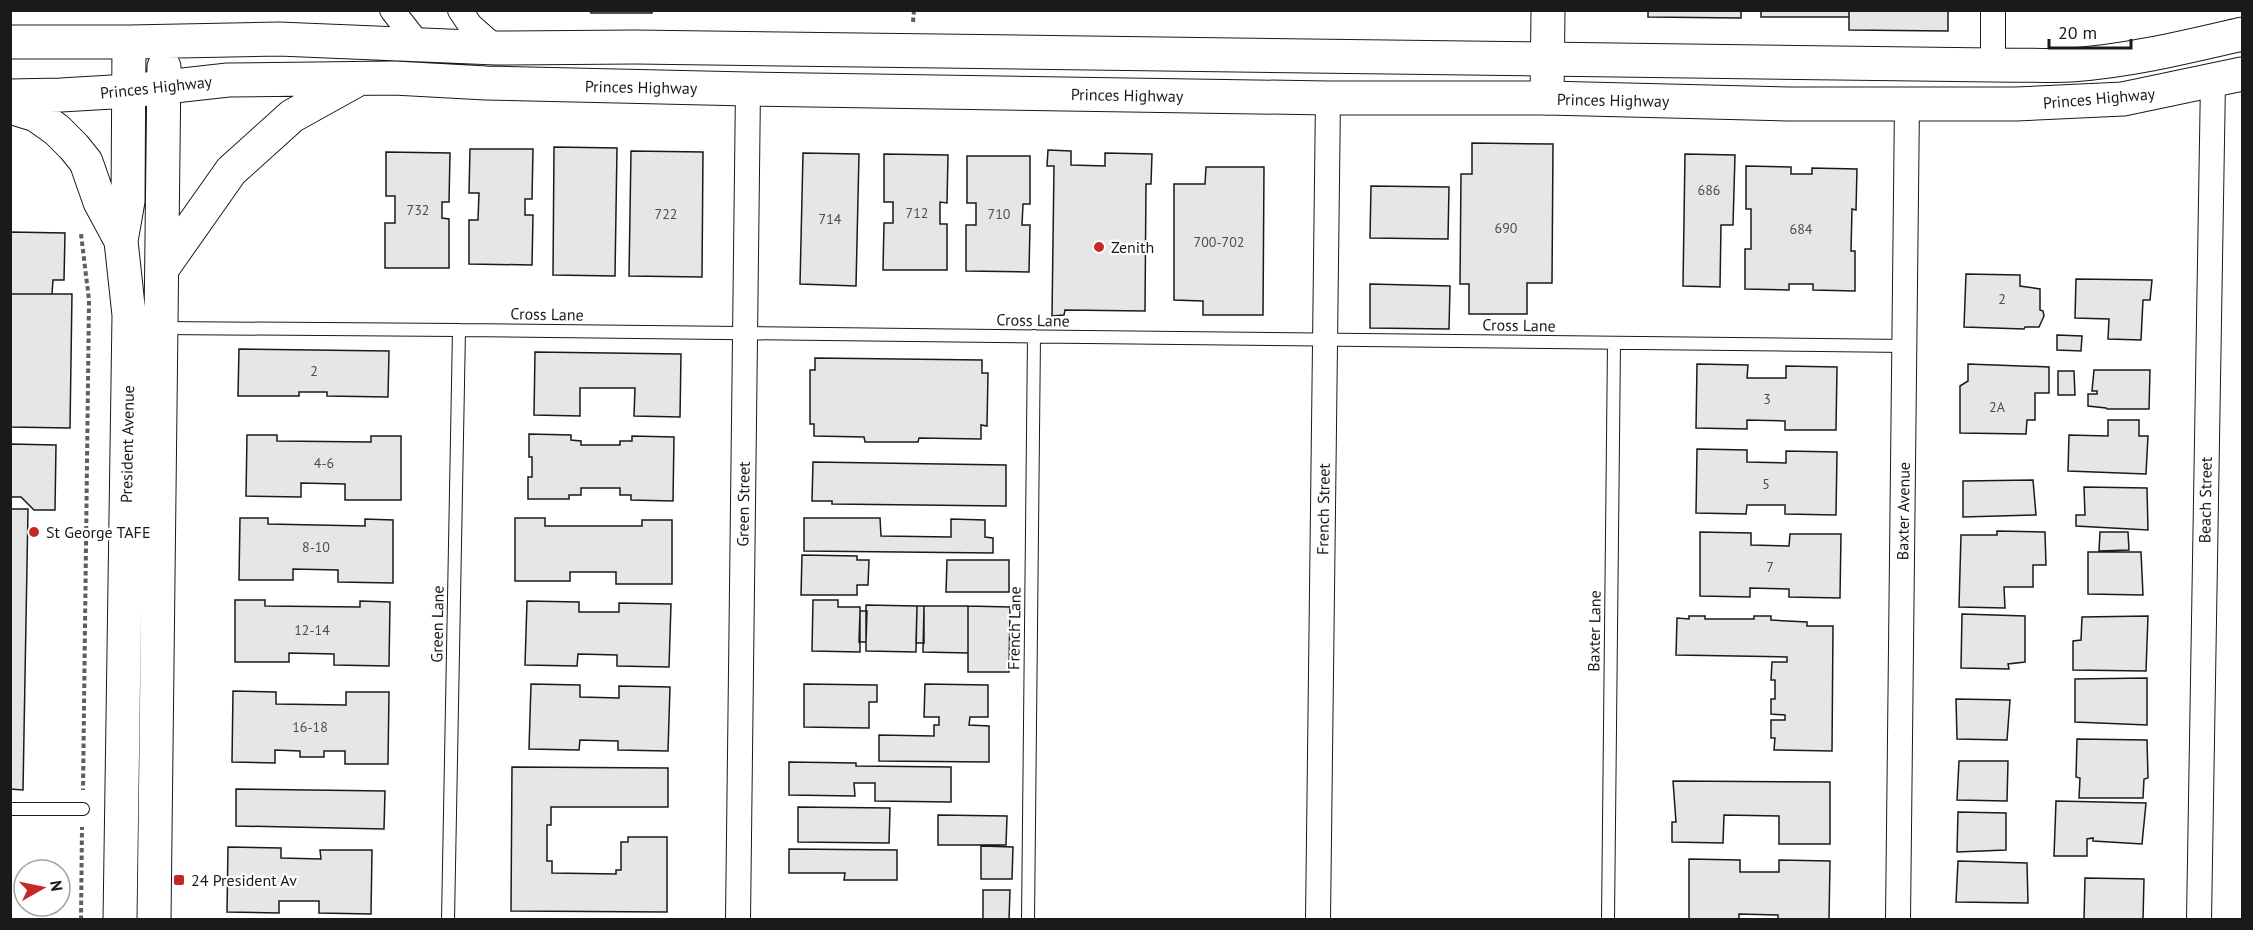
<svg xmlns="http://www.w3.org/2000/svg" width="2253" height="930" font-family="'PT Sans',sans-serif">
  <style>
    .building { fill: #e6e6e6; stroke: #1a1a1a; stroke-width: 1.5 }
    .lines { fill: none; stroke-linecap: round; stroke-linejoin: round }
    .lane-casing { stroke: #1a1a1a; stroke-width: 14 }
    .street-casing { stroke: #1a1a1a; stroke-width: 26 }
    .secondary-casing { stroke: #1a1a1a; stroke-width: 35 }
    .highway-casing { stroke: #1a1a1a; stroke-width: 35 }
    .path { stroke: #5f5f5f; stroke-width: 4; stroke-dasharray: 4.5 3; stroke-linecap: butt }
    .lane { stroke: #fff; stroke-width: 12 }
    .street { stroke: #fff; stroke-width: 24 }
    .secondary { stroke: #fff; stroke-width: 33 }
    .highway { stroke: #fff; stroke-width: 33 }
    .poi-dot { fill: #c62828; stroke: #fff; stroke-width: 2 }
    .labels { text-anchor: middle; stroke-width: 4.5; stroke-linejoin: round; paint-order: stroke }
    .number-label { font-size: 14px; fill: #4d4d4d }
    .street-label { font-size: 16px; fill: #1a1a1a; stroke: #fff }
    .poi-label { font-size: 16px; fill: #1a1a1a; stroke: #fff; text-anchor: start }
  </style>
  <rect width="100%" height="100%" fill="#fff"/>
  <!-- building -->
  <path class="building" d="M590 10H652V13H591Z
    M1648 10H1741V18L1648 17Z
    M1761 10H1849V17H1761Z
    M1849 10H1948V31L1849 30Z
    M1472 143 1553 144 1552 283H1527V314H1469V284H1460L1461 174H1472Z
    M554 147 617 148 615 276 553 275Z
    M470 149H533L532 199H525V215H533L532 265 469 264V220H478L479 193H469Z
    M1048 150 1071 151V165L1105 166V153L1152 154 1151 184H1146L1145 311 1065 310 1064 315 1052 316 1054 166H1047Z
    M631 151 703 152 702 277 629 276Z
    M386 152 450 153 449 202H442V218L449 219V268H385V223H395V196H386Z
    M803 153 859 154 856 286 800 284Z
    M884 154 948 155 947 203 940 202V224H947V270H883L884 223H893V202H884Z
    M1685 154 1735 155 1733 225H1721L1720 287 1683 286Z
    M967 156H1030V204H1023L1022 225H1030L1029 272 966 271V225H976V203H967Z
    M1746 166 1791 167V174H1812V168L1857 169 1856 210 1852 209 1851 251H1855V291L1813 290V284H1789V290L1745 289V249H1751V209H1746Z
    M1206 167H1264L1263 315H1203V301L1174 300V184H1205Z
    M1371 186 1449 187 1448 239 1370 238Z
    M10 232 65 233 64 280H53L52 294H10Z
    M1966 274 2020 275V286L2040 289V310L2043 311 2044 316 2039 327H2025L2024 329 1964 327Z
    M2076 279 2152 280 2150 300H2143L2141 340 2108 339 2109 319 2075 318Z
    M1370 284 1450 286 1449 329 1370 328Z
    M10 294H72L70 428 10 427Z
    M2057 335 2082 336 2081 351 2057 350Z
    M239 349 389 351 388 397 327 396V392H299V396H238Z
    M535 352 681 354 680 417 634 416 635 388H580V416L534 415Z
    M815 358 982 360V373H988L987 426 981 425V439L919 438 918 442H865L864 437 814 436V424H810V370H815Z
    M1697 364 1748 365 1747 378H1786V366L1837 367 1836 430H1785V421L1747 420V429L1696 428Z
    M1968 364 2049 367V393H2035V420H2027L2026 434 1960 433V386L1968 381Z
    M2094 370H2150L2149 409H2107L2106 408 2088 406V394H2097V391H2092Z
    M2058 371H2074L2075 395H2058Z
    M2108 420H2139V436H2148L2146 474 2068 471 2069 435 2108 436Z
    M529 434 571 435V440L581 441V445H620V441H632V436L674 437 673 501 631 500V495H620V488H581V495H569V499H528V477H532V457H529Z
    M247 435H277V441L371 442V436H401V500H345V484L301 483V497L246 496Z
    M10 444 56 445 55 510H34L21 497H11L10 508Z
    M1697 449 1747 450V462L1786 463V451L1837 452 1836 515 1785 514V505H1747L1746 514 1696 513Z
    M813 462 1006 465V506L832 504V501H812Z
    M2033 480 2036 515 1963 517V481Z
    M2084 487 2147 488 2148 530 2076 526V515H2085Z
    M10 509H28L23 790 10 789Z
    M240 518H268V524L365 526V519L393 520V583L338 582V570L293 569V580H239Z
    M515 518H545V526H642V520H672V584H616V572H570V581H515Z
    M804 518H880L881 536 951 537V519L985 520V537L993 538V553L804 551Z
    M1997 531 2045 532 2046 565H2033V587H2004L2005 608 1959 607 1961 535H1997Z
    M1700 532 1751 533V545L1789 546 1790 534H1841L1840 598 1789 597V589L1750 588V597L1700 596Z
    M2100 532H2128L2129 550 2099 551Z
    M2088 552H2141L2143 595 2088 594Z
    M802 555 857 556V560H869L868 585H857V595H801Z
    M947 560H1009V592H946Z
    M235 600H265V606L360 607V601L390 602 389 666 334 665V654L289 653V662H235Z
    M813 600H838V607H860V652L812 651Z
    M527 601 579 602V612H619V603L671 604 669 667 617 666V655L578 654 577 666 525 665Z
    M866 605 917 606 916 652 866 651Z
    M917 606H924V643H916Z
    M924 606H968V653L923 652Z
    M968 606 1010 607 1009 672H968Z
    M860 611H867L866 642H859Z
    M1962 614 2025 616V662L2008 664 2009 669 1961 668Z
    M1689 616H1705V619H1754V616H1771V620L1807 622V626H1833L1832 751 1774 750 1775 738H1771V720H1785V715L1771 714V699H1775V680H1771L1772 662H1787V657L1676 655 1677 618 1689 619Z
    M2148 616 2146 671 2073 670V641L2081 640 2082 617Z
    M2147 678V725L2075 722V679Z
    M531 684 580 685V697L619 698V686L670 687 668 751 618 750V741L580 740 579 750 529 749Z
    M804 684 877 685V702H869V728L804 727Z
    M925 684 988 685V717H970L969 725 989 726V762L879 761V735L934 736V725H939V717H924Z
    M233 691 276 692V704L346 705V692H389L388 764H345V751H324V757H300V751L275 750V763L232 762Z
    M1956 699 2010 700 2007 740 1957 739Z
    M2077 739 2147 740 2148 778 2144 779 2143 798H2079L2080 778 2076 777Z
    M1959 761H2008L2007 801 1957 800Z
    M789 762 856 763V766L951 767V802L875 801V783H854L855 796 789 795Z
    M512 767 668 768V807H551V825H547V861H552V873L616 874V870H621V842H628V837H667V912L511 911Z
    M1673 781 1830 782V844H1779V816L1724 815 1723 843 1672 842V822H1676Z
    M236 789 385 791 384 829 236 826Z
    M2056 801 2146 803 2142 844 2093 841V838L2087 839V856H2054Z
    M798 807 890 808 889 843 798 842Z
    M1958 812 2006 813V850L1957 852Z
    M938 815 1007 816 1006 845H938Z
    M981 846 1013 847 1012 879H981Z
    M228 847 281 848V858L321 859 320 850H372L371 914 319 913V901H279V913L227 912Z
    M789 849 897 850V880H844L845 873H789Z
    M1689 859 1740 860V872H1779V860L1830 861 1829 920H1778V915L1739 914V920H1689Z
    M1958 861 2027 863 2028 903 1956 902Z
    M2085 878 2144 879 2143 920 2084 919Z
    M983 890H1010L1009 920H983Z"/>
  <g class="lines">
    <defs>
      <path id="lane" d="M162 328 459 330 1905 346
        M10 809H83
        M448 920 459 330
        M1028 920 1034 336
        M1608 920 1614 343"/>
      <path id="street" d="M392 10 420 46
        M460 10 470 25 496 48
        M1993 65V10
        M738 920 748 89
        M1318 920 1328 98
        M1898 920 1907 103
        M2199 920 2213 81"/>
      <path id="secondary" d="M1547 98 1548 10"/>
      <path id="highway" d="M10 42H129L279 39 496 48 635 47 1993 65C2019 65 2045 66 2071 65 2129 61 2186 47 2242 34
        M10 96 61 95 129 91 228 80 394 78 486 83 748 89 1328 98H1547L1788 104H2016L2123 99 2242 74
        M10 107 36 115 57 130 74 147 86 162 100 202 121 241
        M162 269 231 171 292 116 355 81
        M120 920 129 315 121 241 128 201 129 42
        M154 920 164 67"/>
    </defs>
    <!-- lane casing -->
    <use href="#lane" class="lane-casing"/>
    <!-- street casing -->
    <use href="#street" class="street-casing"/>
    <!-- secondary casing -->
    <use href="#secondary" class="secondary-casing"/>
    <!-- highway casing -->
    <use href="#highway" class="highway-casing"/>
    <!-- path -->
    <path class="path" d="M913 22 914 10
      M81 234 89 300 83 790
      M81 920 82 827"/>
    <!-- lane -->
    <use href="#lane" class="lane"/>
    <!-- street -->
    <use href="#street" class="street"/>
    <!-- secondary -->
    <use href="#secondary" class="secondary"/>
    <!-- highway -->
    <use href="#highway" class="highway"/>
  </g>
  <!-- markers -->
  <g class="poi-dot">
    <circle cx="1099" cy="247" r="6"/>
    <circle cx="34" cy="532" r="6"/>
    <rect x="173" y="874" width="12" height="12" rx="3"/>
  </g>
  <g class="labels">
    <!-- number labels -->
    <g class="number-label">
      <text x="1709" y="195">686</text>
      <text x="418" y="215">732</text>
      <text x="917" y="218">712</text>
      <text x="666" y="219">722</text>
      <text x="999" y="219">710</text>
      <text x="830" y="224">714</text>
      <text x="1506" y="233">690</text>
      <text x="1801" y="234">684</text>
      <text x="1219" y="247">700-702</text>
      <text x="2002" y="304">2</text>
      <text x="314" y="376">2</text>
      <text x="1767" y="404">3</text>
      <text x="1997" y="412">2A</text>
      <text x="324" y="468">4-6</text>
      <text x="1766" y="489">5</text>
      <text x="316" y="552">8-10</text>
      <text x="1770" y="572">7</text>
      <text x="312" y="635">12-14</text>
      <text x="310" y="732">16-18</text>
    </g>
    <!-- street labels -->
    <g class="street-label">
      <text transform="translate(156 87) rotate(-6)" y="6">Princes Highway</text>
      <text transform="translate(641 87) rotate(1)" y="6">Princes Highway</text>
      <text transform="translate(1127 95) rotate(1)" y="6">Princes Highway</text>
      <text transform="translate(2099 98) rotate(-5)" y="6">Princes Highway</text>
      <text transform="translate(1613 100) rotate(1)" y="6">Princes Highway</text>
      <text transform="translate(547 314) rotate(1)" y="6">Cross Lane</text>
      <text transform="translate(1033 320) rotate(1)" y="6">Cross Lane</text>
      <text transform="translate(1519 325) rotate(1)" y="6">Cross Lane</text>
      <text transform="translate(127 444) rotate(-89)" y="6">President Avenue</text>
      <text transform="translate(2205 500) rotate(-89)" y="6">Beach Street</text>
      <text transform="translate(743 504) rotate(-89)" y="6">Green Street</text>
      <text transform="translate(1323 509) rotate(-89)" y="6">French Street</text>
      <text transform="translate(1903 511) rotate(-89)" y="6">Baxter Avenue</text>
      <text transform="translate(437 624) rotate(-89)" y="6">Green Lane</text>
      <text transform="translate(1014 628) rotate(-89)" y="6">French Lane</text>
      <text transform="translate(1594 631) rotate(-89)" y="6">Baxter Lane</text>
    </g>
    <!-- poi labels -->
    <g class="poi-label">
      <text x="1111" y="253">Zenith</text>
      <text x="46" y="538">St George TAFE</text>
      <text x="191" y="886">24 President Av</text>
    </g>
  </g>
  <!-- border -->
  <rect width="2253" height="930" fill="none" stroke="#1a1a1a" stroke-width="24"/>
  <!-- north arrow -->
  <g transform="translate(42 888) rotate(81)"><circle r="28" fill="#ffffff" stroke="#a3a3a3" stroke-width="1.5"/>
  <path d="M0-4.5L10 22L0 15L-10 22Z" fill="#c62828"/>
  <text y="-9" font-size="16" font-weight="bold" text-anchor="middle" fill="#1a1a1a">N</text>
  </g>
  <!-- scale -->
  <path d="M2049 39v9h82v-9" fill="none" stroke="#1a1a1a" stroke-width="3"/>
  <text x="2058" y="39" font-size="18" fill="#1a1a1a" stroke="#ffffff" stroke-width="4.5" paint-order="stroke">20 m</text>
</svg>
